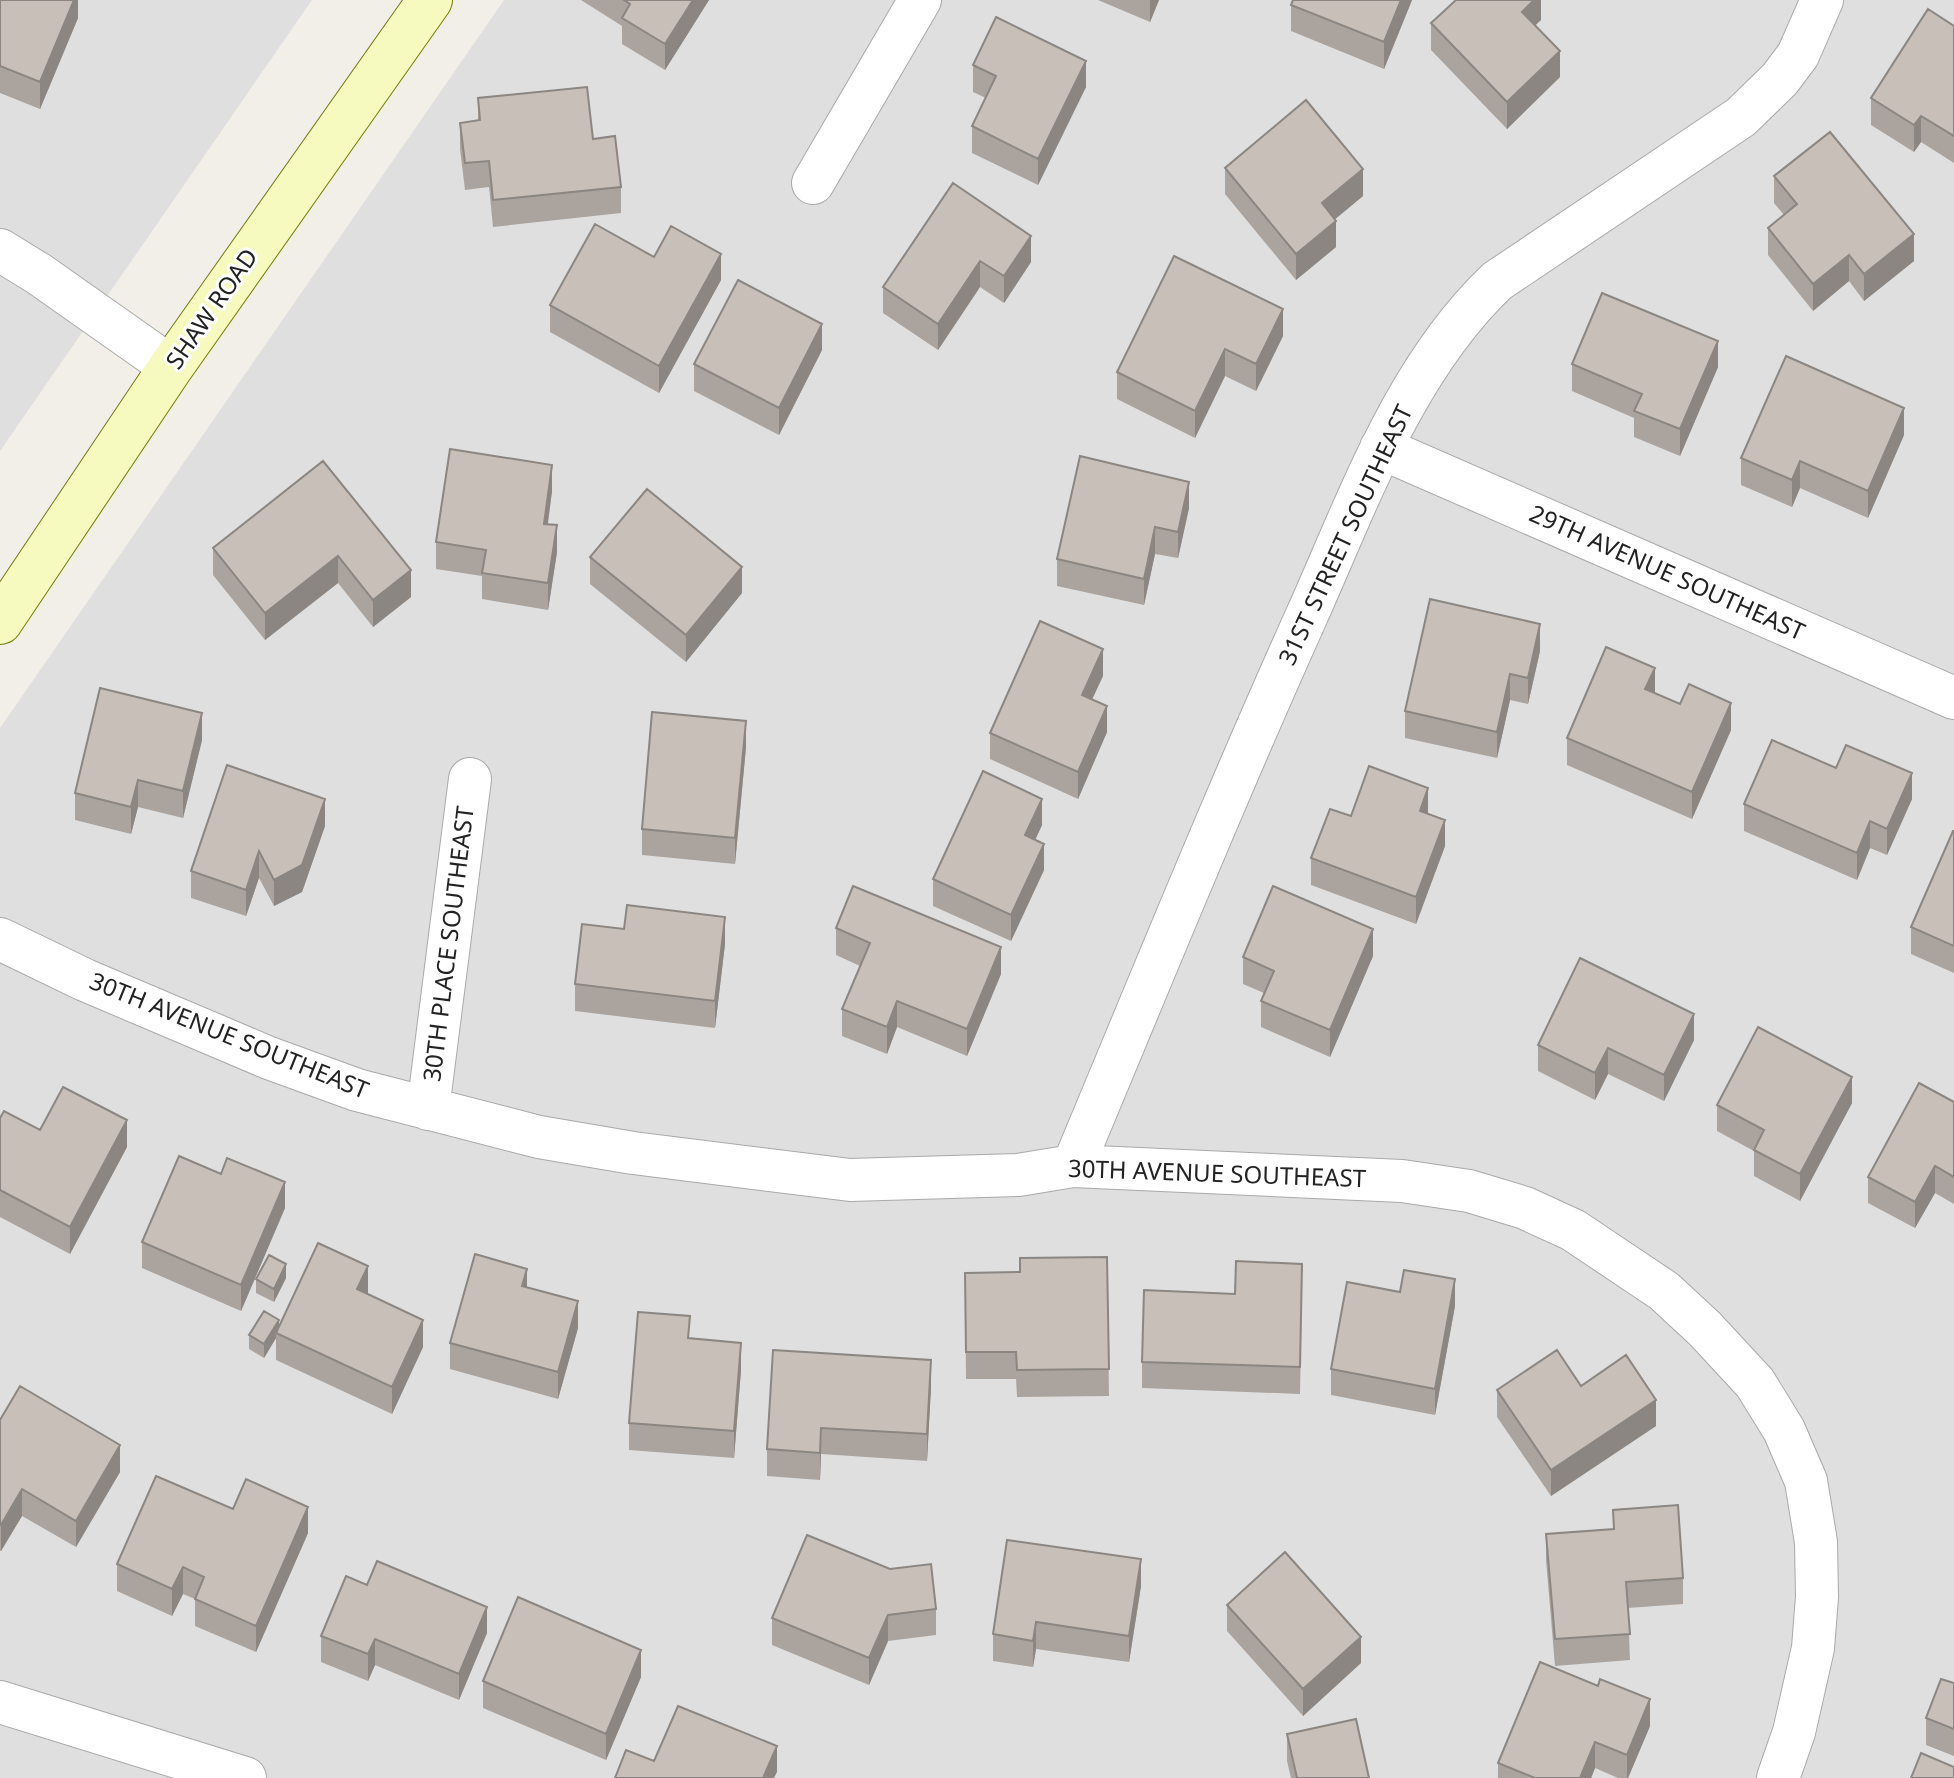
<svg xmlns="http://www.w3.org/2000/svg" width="1954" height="1778" font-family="'Noto Sans',sans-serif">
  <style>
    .residential { fill: #e0dfdf }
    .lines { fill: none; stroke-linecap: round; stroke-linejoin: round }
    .minor-casing { stroke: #a9a9a9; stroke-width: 44 }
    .secondary-casing { stroke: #707d05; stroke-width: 46 }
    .minor { stroke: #fff; stroke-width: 42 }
    .secondary { stroke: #f7fabf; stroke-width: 44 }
    .wall { fill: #aba49e }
    .shaded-wall { fill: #8b8681 }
    .building { fill: #c7bfb8; stroke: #8b8681; stroke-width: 2 }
    .labels { text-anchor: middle; stroke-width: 6; stroke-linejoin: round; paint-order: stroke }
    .street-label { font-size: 24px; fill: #222; stroke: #fff }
  </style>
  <rect width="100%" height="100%" fill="#f2efe9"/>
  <!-- residential -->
  <path class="residential" d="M0 0H312L0 451Z
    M504 0H1954V1778H0V728Z"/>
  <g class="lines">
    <defs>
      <path id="minor" d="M813 183 920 0
        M0 250 39 274 171 367
        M1381 448 1954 698
        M0 939 85 980 269 1058 357 1090 539 1137 633 1153 850 1180 1018 1175 1073 1166 1402 1181 1469 1191 1525 1208 1573 1230 1664 1291 1705 1329 1755 1383 1784 1430 1806 1481 1816 1542 1817 1597 1813 1648 1794 1732 1778 1778
        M428 1109 470 779
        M1073 1166C1150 982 1225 797 1307 615 1358 501 1405 368 1497 281L1741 117 1780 79 1798 55 1822 0
        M0 1702 245 1778"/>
      <path id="secondary" d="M0 622 171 367 430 0"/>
    </defs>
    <!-- minor casing -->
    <use href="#minor" class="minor-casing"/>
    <!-- secondary casing -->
    <use href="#secondary" class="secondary-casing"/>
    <!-- minor -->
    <use href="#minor" class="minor"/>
    <!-- secondary -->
    <use href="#secondary" class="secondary"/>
  </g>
  <!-- wall -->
  <path class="wall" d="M0 0H78V18L40 109 0 93Z
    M581 0H709L665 70 622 44V26Z
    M1098 0H1159L1150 22Z
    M1412 0 1384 69 1291 31V5Z
    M1541 0V20L1535 25 1560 77 1507 129 1431 50V23Z
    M1954 26V163L1921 142 1914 152 1871 125V98Z
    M973 65 1086 87 1038 185 972 153V126L986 98 973 92Z
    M478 98 621 187V213L493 227 489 187 465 190 460 149V123L478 121Z
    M1225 168 1363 196 1335 219 1336 247 1296 280 1225 194Z
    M1774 176 1914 261 1864 301 1849 281 1813 311 1768 255V228L1784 215 1774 203Z
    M953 183 1031 262 1004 303 980 287 938 350 883 313V287Z
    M654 257 721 280 659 393 550 332V305Z
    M1283 336 1256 391 1225 376 1195 438 1117 399V372Z
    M822 350 779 435 694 391V364Z
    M1572 364 1718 367 1680 456 1634 437V418L1572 391Z
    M1904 435 1868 518 1800 488 1792 507 1741 485V458Z
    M323 461 411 597 373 627 338 583 265 640 213 575V548Z
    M552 491 548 524 557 552 548 610 482 599V576L436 569V542Z
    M1189 508 1178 558 1155 554 1144 605 1057 586V559Z
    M590 557 742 593 686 662 590 584Z
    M1540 651 1528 704 1510 700 1497 758 1405 738V711Z
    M1103 676 1092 699 1107 732 1078 799 990 759V733Z
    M1655 693 1731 730 1692 819 1567 765V738Z
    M202 740 183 818 138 807 131 834 75 820V793Z
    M746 747 735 864 642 855V829Z
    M1912 799 1887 855 1870 848 1857 880 1744 831V804Z
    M1428 814 1445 846 1416 924 1311 885V858L1351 816Z
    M1042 825 1035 840 1044 870 1011 941 933 906V879Z
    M325 826 302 892 274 906 259 878 246 916 191 898V871Z
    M1954 831V973L1911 954V927Z
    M836 928 1001 974 967 1056 897 1027 887 1054 842 1036V1009L860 966 836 955Z
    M624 929 725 944 715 1028 575 1011V984Z
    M1373 956 1330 1057 1261 1027V1001L1264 993 1243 984V957Z
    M1694 1040 1664 1101 1608 1074 1595 1100 1538 1071V1045Z
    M1954 1102V1204L1935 1193 1915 1228 1868 1203V1177Z
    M1852 1103 1800 1201 1754 1176V1151L1717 1131V1105Z
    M0 1118 40 1130 127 1147 70 1254 0 1217Z
    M285 1208 241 1311 142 1268V1242Z
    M1107 1257 1109 1396 1017 1397 1016 1379H966L965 1273 1020 1272Z
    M286 1278 274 1302 256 1293V1279Z
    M527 1287 578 1328 558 1399 450 1369V1343Z
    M1302 1290 1300 1394 1142 1388V1362L1235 1294Z
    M1400 1292 1455 1306 1435 1415 1331 1395V1369Z
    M368 1293 367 1294 423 1347 392 1414 276 1360V1338L264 1358 249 1349V1335L279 1327Z
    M773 1350 931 1387 927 1461 821 1454 820 1480 767 1476V1449Z
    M741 1370 734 1458 629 1450V1423Z
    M1581 1386 1656 1426 1551 1496 1497 1417V1390Z
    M0 1420 120 1472 76 1547 22 1516 1 1551H0Z
    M233 1509 308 1533 256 1652 195 1626V1599L183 1594 172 1616 117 1591V1564Z
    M1613 1510 1683 1578V1604L1628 1608 1630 1660 1555 1666 1546 1560V1534L1613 1529Z
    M1141 1586 1129 1662 1036 1649 1033 1667 993 1661V1634Z
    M1227 1605 1361 1663 1303 1716 1227 1631Z
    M936 1609V1635L888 1641 869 1685 772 1645V1618Z
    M487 1633 459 1700 375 1665 368 1681 321 1662V1636Z
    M641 1677 606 1760 483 1708V1681Z
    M1954 1683V1756L1926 1745V1718Z
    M1650 1726 1628 1778H1618L1595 1768 1591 1778H1498V1763Z
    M1287 1734 1369 1778H1291L1287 1761Z"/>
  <!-- shaded-wall -->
  <path class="shaded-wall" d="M74 0H78V18L40 109V82Z
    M693 0H709L665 70V44Z
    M1150 0H1159L1150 22Z
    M1401 0H1412L1384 69V42Z
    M1534 0H1541V20L1522 38V12Z
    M1560 51V77L1507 129V102Z
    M1086 61V87L1038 185V159Z
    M1921 116V142L1914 152V125Z
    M1363 169V196L1322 230V203Z
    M1336 221V247L1296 280V254Z
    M1914 234V261L1864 301V274Z
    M1031 236V262L1004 303V276Z
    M721 254V280L659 393V366Z
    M1849 255V281L1813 311V284Z
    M980 261V287L938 350V324Z
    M1283 309V336L1256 391V364Z
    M822 324V350L779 435V408Z
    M1718 341V367L1680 456V429Z
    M1225 349V376L1195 438V411Z
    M1904 408V435L1868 518V491Z
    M1800 461V488L1792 507V480Z
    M552 465V491L544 550V524Z
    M1189 482V508L1178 558V532Z
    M557 525V552L548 610V583Z
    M1155 527V554L1144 605V579Z
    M338 556V583L265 640V613Z
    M742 567V593L686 662V635Z
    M411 570V597L373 627V600Z
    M1540 624V651L1528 704V678Z
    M1103 649V676L1082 721V695Z
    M1655 668V695L1645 689Z
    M1510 674V700L1497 758V732Z
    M1731 703V730L1692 819V792Z
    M1107 706V732L1078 799V772Z
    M202 713V740L183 818V791Z
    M746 721V747L735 864V838Z
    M1912 773V799L1887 855V829Z
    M138 780V807L131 834V807Z
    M1428 788V814L1420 811Z
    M325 799V826L302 892 274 906V880Z
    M1042 799V825L1025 862V835Z
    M1445 820V846L1416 924V897Z
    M1870 821V848L1857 880V853Z
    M1044 844V870L1011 941V915Z
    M259 851V878L246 916V890Z
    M725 917V944L715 1028V1001Z
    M1373 929V956L1330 1057V1030Z
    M1001 947V974L967 1056V1029Z
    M897 1001V1027L887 1054V1027Z
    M1694 1014V1040L1664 1101V1075Z
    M1608 1048V1074L1595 1100V1073Z
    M1852 1077V1103L1800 1201V1174Z
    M127 1120V1147L70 1254V1227Z
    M1935 1166V1193L1915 1228V1202Z
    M285 1182V1208L241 1311V1285Z
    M286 1264V1278L274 1302V1289Z
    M368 1266V1293L357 1316V1289Z
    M527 1269V1296L522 1286Z
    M1455 1279V1306L1435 1415V1389Z
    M578 1301V1328L558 1399V1372Z
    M279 1320V1333H276V1338L264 1358V1344Z
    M423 1320V1347L392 1414V1387Z
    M741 1343V1370L734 1458V1431Z
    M931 1360V1387L927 1461V1434Z
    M1656 1400V1426L1551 1496V1470Z
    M821 1428V1454L820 1480V1453Z
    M120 1445V1472L76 1547V1521Z
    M22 1489V1516L1 1551V1525Z
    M308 1507V1533L256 1652V1626Z
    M1141 1559V1586L1129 1662V1636Z
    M183 1567V1594L172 1616V1589Z
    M487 1607V1633L459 1700V1674Z
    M888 1615V1641L869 1685V1658Z
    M1036 1622V1649L1033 1667V1641Z
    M1361 1637V1663L1303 1716V1689Z
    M375 1639V1665L368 1681V1654Z
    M641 1650V1677L606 1760V1734Z
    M1650 1699V1726L1628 1778H1627V1755Z
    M1595 1742V1768L1591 1778H1580Z
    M777 1746V1772L774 1778H763Z"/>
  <!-- building -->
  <path class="building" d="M0 0H74L40 82 0 66Z
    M624 0H693L665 44 622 18 630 4Z
    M1293 0H1401L1384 42 1291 5Z
    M1456 0H1534L1522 12 1560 51 1507 102 1431 23Z
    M1928 9 1954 26V136L1921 116 1914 125 1871 98Z
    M996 17 1086 61 1038 159 972 126 996 76 973 65Z
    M587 87 593 139 615 136 621 187 493 200 489 161 465 163 460 123 480 120 478 98Z
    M1306 100 1363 169 1322 203 1336 221 1296 254 1225 168Z
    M1830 132 1914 234 1864 274 1849 255 1813 284 1768 228 1797 204 1774 176Z
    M953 183 1031 236 1004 276 980 261 938 324 883 287Z
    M595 224 654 257 671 226 721 254 659 366 550 305Z
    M1174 256 1283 309 1256 364 1225 349 1195 411 1117 372Z
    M738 280 822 324 779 408 694 364Z
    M1602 293 1718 341 1680 429 1634 411 1642 394 1572 364Z
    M1786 356 1904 408 1868 491 1800 461 1792 480 1741 458Z
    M450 449 552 465 544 524 557 525 548 583 482 573 486 550 436 542Z
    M1080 456 1189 482 1178 532 1155 527 1144 579 1057 559Z
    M323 461 411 570 373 600 338 556 265 613 213 548Z
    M647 489 742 567 686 635 590 557Z
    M1430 599 1540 624 1528 678 1510 674 1497 732 1405 711Z
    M1040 621 1103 649 1082 695 1107 706 1078 772 990 733Z
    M1606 647 1655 668 1645 689 1680 704 1689 684 1731 703 1692 792 1567 738Z
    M100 688 202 713 183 791 138 780 131 807 75 793Z
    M652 712 746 721 735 838 642 829Z
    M1772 740 1836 768 1846 745 1912 773 1887 829 1870 821 1857 853 1744 804Z
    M227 765 325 799 302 865 274 880 259 851 246 890 191 871Z
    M1369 766 1428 788 1420 811 1445 820 1416 897 1311 858 1330 809 1351 816Z
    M983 771 1042 799 1025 835 1044 844 1011 915 933 879Z
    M1953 831H1954V946L1911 927Z
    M853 886 1001 947 967 1029 897 1001 887 1027 842 1009 870 943 836 928Z
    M1273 886 1373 929 1330 1030 1261 1001 1274 971 1243 957Z
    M627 905 725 917 715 1001 575 984 582 924 624 929Z
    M1580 958 1694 1014 1664 1075 1608 1048 1595 1073 1538 1045Z
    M1758 1027 1852 1077 1800 1174 1754 1150 1764 1130 1717 1105Z
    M1919 1083 1954 1102V1177L1935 1166 1915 1202 1868 1177Z
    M63 1087 127 1120 70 1227 0 1190V1118L4 1111 40 1130Z
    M179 1156 221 1174 227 1158 285 1182 241 1285 142 1242Z
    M318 1243 368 1266 357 1289 423 1320 392 1387 276 1333Z
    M475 1254 527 1269 522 1286 578 1301 558 1372 450 1343Z
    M269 1255 286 1264 274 1289 256 1279Z
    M1107 1257 1109 1369 1017 1370 1016 1352H966L965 1273 1020 1272V1258Z
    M1236 1261 1302 1264 1300 1367 1142 1362 1144 1290 1235 1294Z
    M1404 1270 1455 1279 1435 1389 1331 1369 1347 1282 1400 1292Z
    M264 1311 279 1320 264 1344 249 1335Z
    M638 1312 690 1316 688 1338 741 1343 734 1431 629 1423Z
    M773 1350 931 1360 927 1434 821 1428 820 1453 767 1449Z
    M1557 1350 1581 1386 1626 1355 1656 1400 1551 1470 1497 1390Z
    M20 1386 120 1445 76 1521 22 1489 1 1525 0 1524V1420Z
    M156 1476 233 1509 246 1479 308 1507 256 1626 195 1599 204 1577 183 1567 172 1589 117 1564Z
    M1678 1505 1683 1578 1626 1582 1630 1634 1555 1639 1546 1534 1614 1529 1613 1510Z
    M807 1535 890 1569 931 1564 936 1609 888 1615 869 1658 772 1618Z
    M1007 1540 1141 1559 1129 1636 1036 1622 1033 1641 993 1634Z
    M1285 1552 1361 1637 1303 1689 1227 1605Z
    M377 1561 487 1607 459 1674 375 1639 368 1654 321 1636 346 1576 367 1585Z
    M518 1597 641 1650 606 1734 483 1681Z
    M1540 1662 1598 1686 1600 1679 1650 1699 1627 1755 1595 1742 1580 1778H1535L1498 1763Z
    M1941 1679 1954 1683V1729L1926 1718Z
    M678 1706 777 1746 763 1778H615L626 1750 654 1761Z
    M1356 1719 1369 1778H1297L1287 1734Z
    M1921 1753 1954 1767V1778H1911Z"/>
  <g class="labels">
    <!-- street labels -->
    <g class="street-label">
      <text transform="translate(212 309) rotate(-55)" y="8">SHAW ROAD</text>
      <text transform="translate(1346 535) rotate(-65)" y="8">31ST STREET SOUTHEAST</text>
      <text transform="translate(1667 573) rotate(24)" y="8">29TH AVENUE SOUTHEAST</text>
      <text transform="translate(449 944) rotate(-83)" y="8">30TH PLACE SOUTHEAST</text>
      <text transform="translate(229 1036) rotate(22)" y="8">30TH AVENUE SOUTHEAST</text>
      <text transform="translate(1217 1174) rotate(2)" y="8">30TH AVENUE SOUTHEAST</text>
    </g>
  </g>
</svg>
